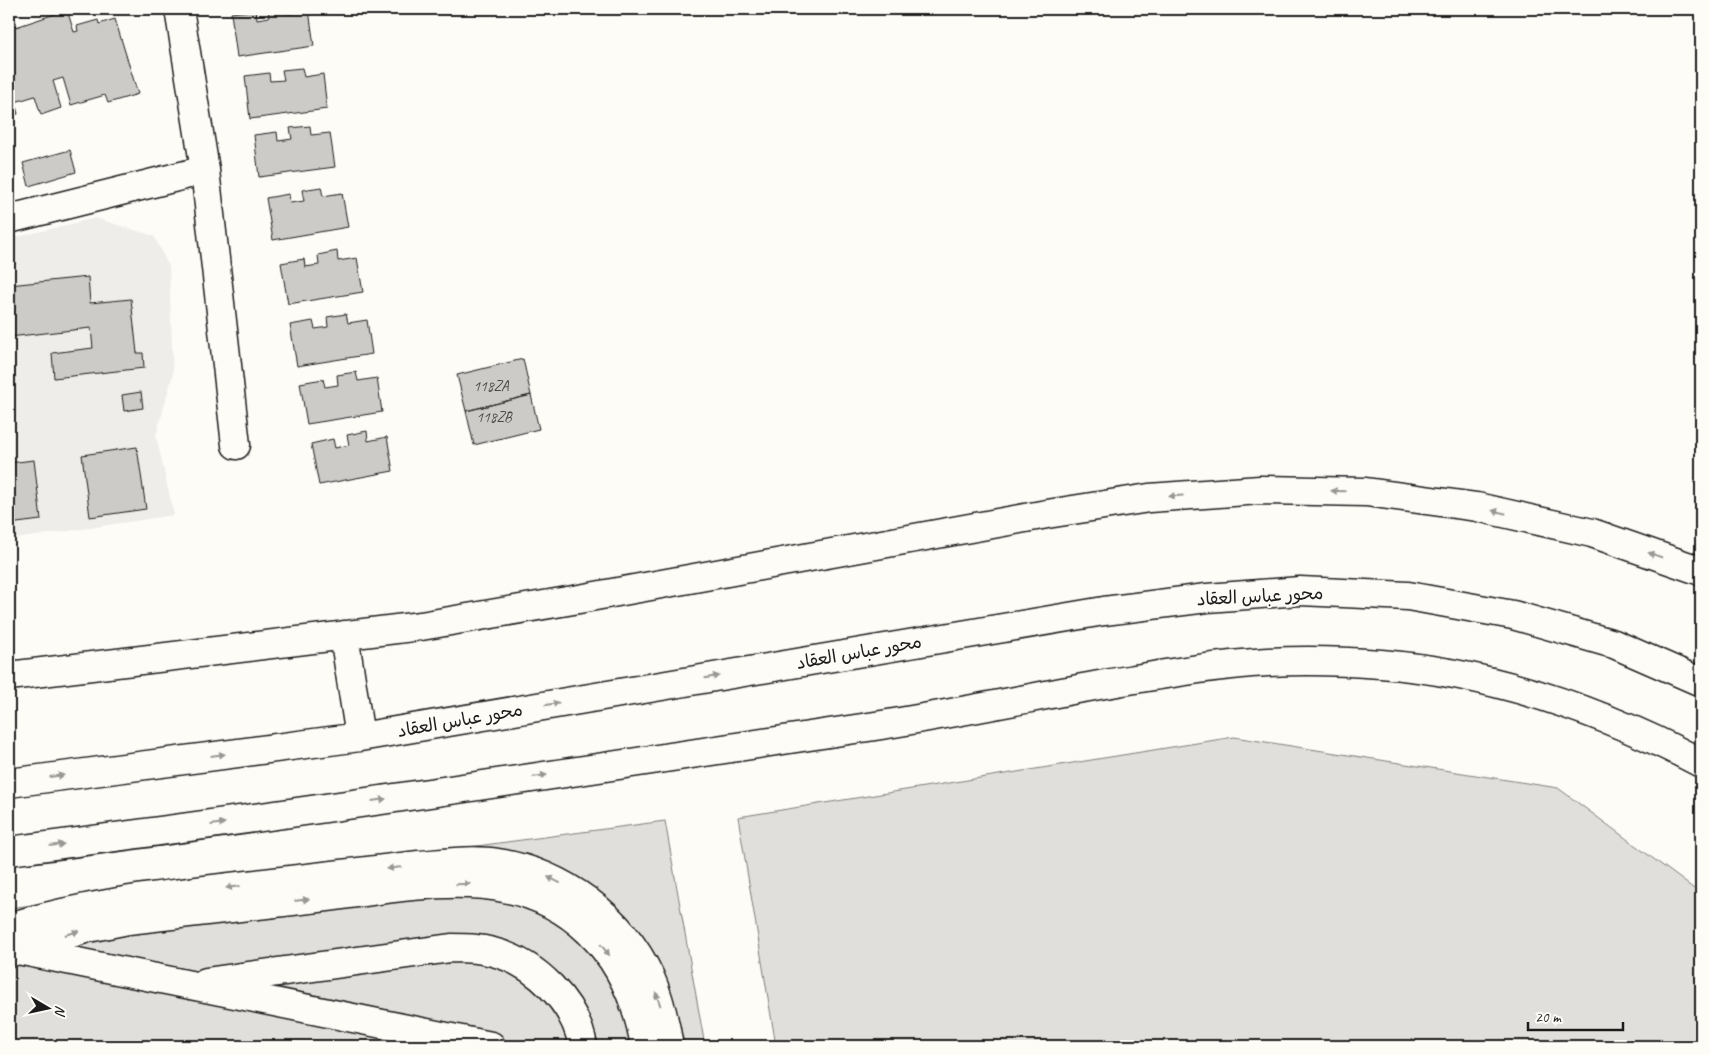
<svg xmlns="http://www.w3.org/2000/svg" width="1710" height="1055" font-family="Caveat,'Playpen Sans Arabic',sans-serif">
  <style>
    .built { fill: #eeede9 }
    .green { fill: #e0dfdb; stroke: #7e7e7c }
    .building { fill: #cccbc8; stroke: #1c1c1c }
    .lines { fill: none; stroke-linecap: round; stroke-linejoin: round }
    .minor-casing { stroke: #1c1c1c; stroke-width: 31 }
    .major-casing { stroke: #1c1c1c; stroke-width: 31 }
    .minor { stroke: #fdfcf7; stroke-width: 28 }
    .major { stroke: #fdfcf7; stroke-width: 28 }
    .oneway { fill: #989794 }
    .labels { text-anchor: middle; stroke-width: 4; stroke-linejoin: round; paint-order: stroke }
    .number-label { font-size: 15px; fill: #484847 }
    .street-label { font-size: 18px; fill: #1c1c1c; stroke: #fdfcf7 }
  </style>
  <rect width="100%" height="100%" fill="#fdfcf7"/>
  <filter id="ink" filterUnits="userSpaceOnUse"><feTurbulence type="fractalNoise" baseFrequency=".02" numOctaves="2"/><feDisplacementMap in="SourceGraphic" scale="10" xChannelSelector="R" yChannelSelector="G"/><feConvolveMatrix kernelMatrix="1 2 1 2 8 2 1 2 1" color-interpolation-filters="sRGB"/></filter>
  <g filter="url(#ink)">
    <!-- built -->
    <path class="built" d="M95 218 154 236 169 267 173 374 156 436 174 515 9 540V239Z"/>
    <!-- green -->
    <path class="green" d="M1234 737 1558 788 1701 894V1046H776L738 817Z
      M665 821 705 1046H9V908Z"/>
    <!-- building -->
    <path class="building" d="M268 9H288V14L309 10 314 46 237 57 231 13 256 10 257 19 269 17Z
      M67 10 74 32 78 31 77 26 98 20 99 24 115 19 138 94 108 103 105 95 71 105 63 78 53 81 61 108 41 115 35 96 15 102 18 114 9 116V17L12 16 16 27Z
      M302 68 304 77 323 74 327 109 250 119 245 76 269 73 270 81 284 80 282 70Z
      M310 126 311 135 330 133 335 167 259 177 254 135 277 132 278 141 292 139 290 128Z
      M70 150 76 172 29 186 23 163Z
      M321 187 323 196 342 193 348 227 273 240 266 198 289 194 290 203 304 201 302 190Z
      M337 251 338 261 357 258 363 292 288 304 281 263 304 259 305 267 319 265 318 255Z
      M88 277 90 303 131 299 137 353H143L144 368 54 378 52 353 93 348 91 328 9 337V285Z
      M346 314 348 323 367 320 372 354 297 366 290 325 313 321 315 329 328 327 327 317Z
      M523 359 531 395 466 411 457 375Z
      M356 372 358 381 377 378 382 412 307 424 300 383 323 379 325 387 338 385 337 375Z
      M141 392 143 408 124 411 122 395Z
      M531 395 539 429 474 445 466 411Z
      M367 431 368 441 387 437 393 471 319 485 311 444 333 439 335 448 349 445 347 435Z
      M137 447 146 509 90 517 82 455Z
      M34 460 41 520 9 524V463Z"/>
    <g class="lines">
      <defs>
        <path id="minor" d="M179 9 205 170 236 445
          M9 219 205 170
          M9 851C298 814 587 770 875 726 952 714 1028 698 1105 684 1159 675 1213 665 1268 662 1305 660 1343 661 1381 664 1494 673 1602 711 1701 763
          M9 927C82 905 154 896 230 887 293 880 356 872 419 865 444 863 473 859 498 863 563 873 622 917 650 977 660 999 665 1022 669 1046
          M18 950 491 1046
          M9 953 88 928 128 920C194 912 261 905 327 897 375 891 423 882 470 884 569 888 629 952 645 1046
          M206 982 451 948C465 948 479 948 493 952 536 963 575 1002 583 1046"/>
        <path id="major" d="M344 635 360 737
          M9 676 421 626 579 599 1047 514 1149 498 1260 490 1366 492 1477 507 1592 533 1701 571
          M9 783 360 737 1104 611 1207 598 1300 591 1408 596 1513 615 1614 644 1701 682"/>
      </defs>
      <!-- minor casing -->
      <use href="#minor" class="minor-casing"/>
      <!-- major casing -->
      <use href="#major" class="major-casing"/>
      <!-- minor -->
      <use href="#minor" class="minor"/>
      <!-- major -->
      <use href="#major" class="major"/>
    </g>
    <!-- one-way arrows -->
    <defs><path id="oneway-solid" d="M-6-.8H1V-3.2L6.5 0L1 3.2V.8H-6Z" transform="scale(1.25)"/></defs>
    <g class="oneway">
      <use href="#oneway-solid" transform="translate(1338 491) rotate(-179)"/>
      <use href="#oneway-solid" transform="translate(1176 496) rotate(176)"/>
      <use href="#oneway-solid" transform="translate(1499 512) rotate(-167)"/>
      <use href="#oneway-solid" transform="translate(1655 555) rotate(-161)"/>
      <use href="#oneway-solid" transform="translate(712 677) rotate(-10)"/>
      <use href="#oneway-solid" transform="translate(552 704) rotate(-10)"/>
      <use href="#oneway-solid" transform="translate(218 755) rotate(-7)"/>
      <use href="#oneway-solid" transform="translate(57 776) rotate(-7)"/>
      <use href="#oneway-solid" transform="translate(540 776) rotate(-8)"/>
      <use href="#oneway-solid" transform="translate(379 800) rotate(-8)"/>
      <use href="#oneway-solid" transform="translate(218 824) rotate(-8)"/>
      <use href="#oneway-solid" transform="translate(57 845) rotate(-7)"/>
      <use href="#oneway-solid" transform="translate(394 868) rotate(173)"/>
      <use href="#oneway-solid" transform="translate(554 880) rotate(-154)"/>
      <use href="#oneway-solid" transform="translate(463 884) rotate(-1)"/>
      <use href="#oneway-solid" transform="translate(233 887) rotate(173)"/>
      <use href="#oneway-solid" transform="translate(302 900) rotate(-7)"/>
      <use href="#oneway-solid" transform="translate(72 933) rotate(-16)"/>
      <use href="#oneway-solid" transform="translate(605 950) rotate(51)"/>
      <use href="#oneway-solid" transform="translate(658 999) rotate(-110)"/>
    </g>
  </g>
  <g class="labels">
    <!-- number labels -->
    <g class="number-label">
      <text x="491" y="391">118ZA</text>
      <text x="494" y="422">118ZB</text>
    </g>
    <!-- street labels -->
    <g class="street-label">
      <text transform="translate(1260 596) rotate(-3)" y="6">محور عباس العقاد</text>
      <text transform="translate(859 652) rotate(-10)" y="6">محور عباس العقاد</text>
      <text transform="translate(460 720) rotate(-10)" y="6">محور عباس العقاد</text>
    </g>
  </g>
  <!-- margin -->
  <rect width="1710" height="1055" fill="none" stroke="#fdfcf7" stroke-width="30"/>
  <rect x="15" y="15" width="1680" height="1025" fill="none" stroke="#1c1c1c" stroke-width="2" filter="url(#ink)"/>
  <!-- north arrow -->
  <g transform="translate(48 1008) rotate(99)" stroke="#fdfcf7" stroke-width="4" paint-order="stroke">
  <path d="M0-4L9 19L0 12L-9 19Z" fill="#1c1c1c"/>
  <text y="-8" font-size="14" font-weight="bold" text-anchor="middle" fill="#1c1c1c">N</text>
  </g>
  <!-- scale -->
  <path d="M1528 1022v8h95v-8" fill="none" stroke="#1c1c1c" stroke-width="2.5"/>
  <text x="1535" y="1022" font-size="15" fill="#1c1c1c" stroke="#fdfcf7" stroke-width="4" paint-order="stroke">20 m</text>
</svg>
